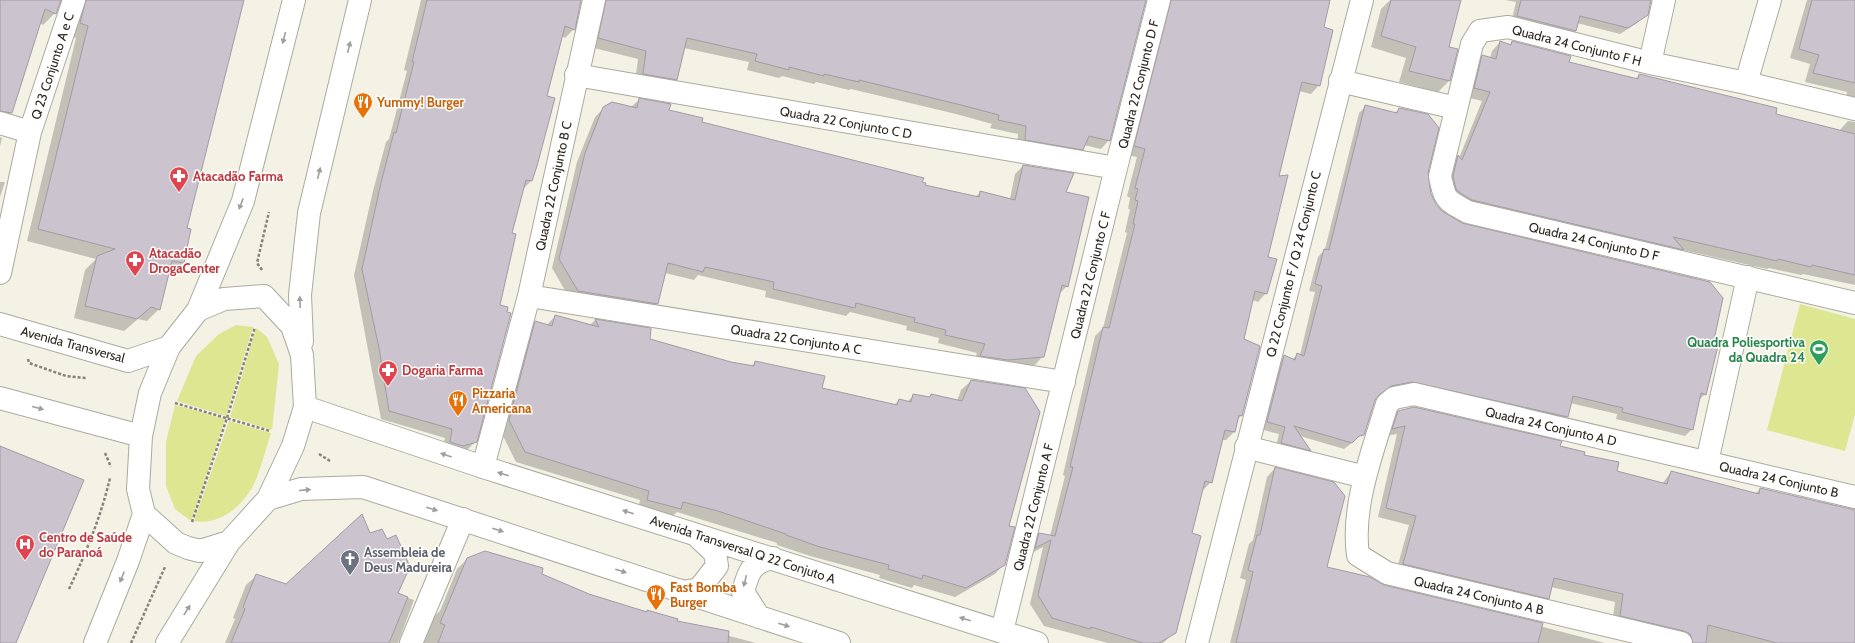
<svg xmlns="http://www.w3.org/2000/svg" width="1855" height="643" font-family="Cabin,sans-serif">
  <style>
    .green { fill: #dde691 }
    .shadow { fill: #0003 }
    .building { fill: #cbc3cd; stroke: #a29ba5 }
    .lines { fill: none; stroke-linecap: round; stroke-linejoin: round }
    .minor-casing { stroke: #acaa9e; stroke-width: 24 }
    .tertiary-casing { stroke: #acaa9e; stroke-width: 24 }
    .path { stroke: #85837b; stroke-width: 2.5; stroke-dasharray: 3 2; stroke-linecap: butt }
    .minor { stroke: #fff; stroke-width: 22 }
    .tertiary { stroke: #fff; stroke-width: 22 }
    .oneway { fill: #9f9e9c }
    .labels { text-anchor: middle; stroke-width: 3; stroke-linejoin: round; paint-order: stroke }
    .street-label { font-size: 13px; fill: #292823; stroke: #fffefc }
    .food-label { font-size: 13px; font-weight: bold; fill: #c56008; stroke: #fffefc; text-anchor: start }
    .health-label { font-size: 13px; font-weight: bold; fill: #be3a42; stroke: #fffefc; text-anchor: start }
    .leisure-label { font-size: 13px; font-weight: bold; fill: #27864d; stroke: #fffefc; text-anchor: end }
    .worship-label { font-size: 13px; font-weight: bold; fill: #5b616d; stroke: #fffefc; text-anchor: start }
  </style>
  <rect width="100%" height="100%" fill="#f4f1e5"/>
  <!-- green -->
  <path class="green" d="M1800 304 1855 319V414L1845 451 1767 430Z
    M236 325 253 327 226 416 177 401 196 356 219 334Z
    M256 328 267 337 279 364 272 430 230 417Z
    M175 405 225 419 191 521 175 509 166 486V442Z
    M229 421 271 433C266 448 258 480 250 491 238 510 217 525 194 521Z"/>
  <!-- shadow -->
  <path class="shadow" d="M0 0H61L55 13 43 25 39 23 10 113 0 123Z
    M66 0H243L186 229 183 263 171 275 168 274 159 309 147 321 138 319 124 331 74 318 85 270 96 259 27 241 76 38 68 35Z
    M421 0H580L574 29 565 38 562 36 546 97 531 181 522 190 511 234 476 441 467 450 454 454 442 450 445 438 381 419 354 275 373 191 386 142 389 139 407 71 404 70Z
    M594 0H1145L1109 140 1101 149 1084 145 1074 158 1017 148 1018 134 990 128 992 124 956 114 851 89 849 90 816 82 814 84 782 76 779 78 747 70 749 62 684 48 676 79 667 88 635 82 638 59 590 47Z
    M1160 0H1329L1322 28 1319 85 1311 94 1299 91 1278 177 1267 258 1266 293 1258 302 1252 300 1242 340 1241 416 1237 420 1234 432 1226 440H1222L1211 482 1202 491 1191 534 1175 632 1163 643H1108L1044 626 1030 604 1043 547 1028 555 1031 542 1039 534 1050 536 1065 476 1063 475 1095 336 1103 328 1127 233 1125 232 1130 209H1128L1130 198 1127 196 1137 157 1127 155Z
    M1390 0H1397L1448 47 1457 50 1449 81 1438 92 1399 82 1406 58 1371 47 1381 9Z
    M1505 0H1648L1644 17 1637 23 1620 34 1577 23 1576 31 1569 37 1511 23 1516 2Z
    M1807 0H1855V109L1845 105 1847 92 1805 82 1810 64 1790 58Z
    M1500 42 1509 45 1512 42 1568 63 1635 79 1639 75 1774 115 1839 131 1848 121 1855 122V285L1803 274 1801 275 1769 268 1767 269 1683 250 1674 258 1450 201 1449 165 1458 156 1459 158 1482 101 1466 97 1474 65 1482 56 1490 58 1492 51Z
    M639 100 701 123 924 185 975 197 981 192 1010 199 1015 174 1023 166 1065 193 1067 286 1058 295 1043 356 1035 365 999 368 973 364 977 353 938 343 939 338 906 330 907 326 850 312 846 316 765 297 766 291 698 275 694 280 665 273 657 303 648 312 570 299 552 268 577 162 595 117 604 108 631 107Z
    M1365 107 1395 113 1399 109 1427 173 1430 194 1434 203 1441 212 1462 224 1713 341 1705 394 1699 400 1692 429 1685 436 1616 419 1617 414 1570 403 1567 417 1560 423 1405 388 1384 392 1375 398 1363 434 1344 449 1300 436 1310 451 1304 457 1275 450 1279 434 1260 429 1277 363 1284 357 1292 360 1297 354 1300 355 1315 292 1309 291 1318 257 1325 249 1359 113Z
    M0 137 2 138 0 146Z
    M0 182H5L0 197Z
    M555 316 590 325 595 320 650 329 649 340 731 363 751 366 756 362 821 388 894 405 899 400 907 402 914 395 928 398 931 395 957 401 961 390 971 381 1008 527 1004 564 995 574 955 597 914 585 912 588 879 578 880 575 810 556 777 545V543L677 512 670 518 638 509 640 500 516 462 500 430 526 331 536 322 547 325Z
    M1398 412 1559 446 1583 456 1615 472 1662 484 1671 472 1755 494 1760 489 1855 511V643H1682L1612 624 1615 602 1551 587 1548 598 1540 607 1396 572 1409 525 1378 517 1397 434 1385 436 1390 421Z
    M1275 468 1326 568 1384 586 1605 643H1230L1246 580 1240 578 1249 544 1253 540 1267 477Z
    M467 559 541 575 589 595 645 613 647 611 676 622 756 643H419L429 621 440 611 457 569Z
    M257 575 286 585 397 594 414 600 398 643H225L235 619 233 618 246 585Z"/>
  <!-- building -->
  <path class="building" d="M0 0H61L56 14 45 9 12 113 0 111Z
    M86 0H244L187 228 191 229 184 263 172 261 160 310 151 307 137 319 85 306 97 256 115 249 38 229 88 26 80 23Z
    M427 0H581L575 30 565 26 547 96 555 98 537 166 532 181 526 180 512 233 516 234 500 305 508 307 507 312 511 313 477 442 463 446 450 442 452 429 389 411 379 348 362 269 381 183 394 132 396 133 414 62H412Z
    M606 0H1146L1110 141 1089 136 1083 150 1025 140 1026 126 998 120 999 115 965 106 859 80V82L824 74V76L789 67V70L755 61 757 54 687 38 677 80 643 74 646 51 598 38Z
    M1171 0H1330L1324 27 1333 30 1320 86 1302 82 1279 176 1288 175 1268 257 1277 259 1267 294 1255 291 1244 339 1260 346 1242 416 1239 415 1235 432 1225 430 1212 483 1205 481 1192 533 1201 536 1176 633 1159 643H1143L1091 627 1090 629 1052 618 1038 595 1051 540 1035 548 1039 533 1055 536 1073 467H1070L1103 327 1109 328 1135 224H1133L1138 201 1135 200 1138 189 1135 188 1145 149 1134 146Z
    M1391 0H1461L1449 47 1458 49 1450 81 1409 71 1416 47 1381 36Z
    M1521 0H1651L1648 15 1628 28 1580 16 1576 31 1517 16Z
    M1812 0H1855V83L1813 73 1819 55 1799 49Z
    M1500 41 1511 45 1512 41 1571 56 1569 62 1638 79 1639 74 1777 108 1776 114 1855 134V275L1812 265 1811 267 1778 259 1777 261 1673 237 1684 250 1472 200 1462 194 1456 189 1453 176 1458 155 1462 160 1490 92 1474 88 1482 55 1496 59Z
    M639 98 671 104 669 110 703 118 702 122 924 178 922 182 926 183 925 185 979 197 980 191 1015 200 1023 165 1074 173 1066 192 1089 197 1068 287 1062 285 1044 357 1008 360 980 356 985 344 945 335 946 330 914 322 915 318 856 303 855 308 773 289 774 282 705 267 703 272 668 263 658 304 578 291 559 259 585 153 603 107 612 102 637 108Z
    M1365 105 1397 113 1399 108 1428 114 1439 128 1428 173 1431 194 1435 202 1442 211 1462 223 1710 282 1723 298 1714 340 1719 342 1706 395 1701 393 1693 430 1622 412 1623 408 1573 396 1568 417 1412 382 1391 386 1379 395 1375 400 1364 435 1359 436 1352 443 1294 426 1311 451 1281 443 1285 427 1267 422 1284 355 1295 360 1297 353 1304 356 1322 286 1315 284 1324 249 1329 250Z
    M555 315 599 327 595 319 651 328 650 339 731 362 754 366 755 361 825 376 822 388 897 405 899 399 911 402 913 394 930 397 931 394 962 401 971 380 1025 388 1040 412 1009 526 1015 527 1005 565 966 588 923 575 922 579 888 569 889 565 820 547 786 535V534L718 511 683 502 681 509 647 500 649 491 525 452 509 420 535 321 552 326Z
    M1414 407 1562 441 1560 446 1585 452 1584 455 1619 462 1617 471 1667 484 1671 471 1759 494 1760 488 1855 510V643H1777L1708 625 1706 643H1693L1690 634 1684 631 1620 616 1623 594 1554 578 1549 599 1403 564 1416 516 1386 508 1405 426 1392 429 1398 411Z
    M0 446 84 480 16 643H0Z
    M1275 467 1334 482 1345 496 1327 567 1370 577 1384 585 1543 623 1538 643H1236L1253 572 1248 570 1257 535H1260Z
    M362 514 370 533 382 529 387 539 396 535 410 567 398 593 408 597 389 643H231L245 609 243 607 256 574 286 584Z
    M485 551 543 568 542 574 589 594 647 612V610L678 619 677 621 729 631 728 643H438L445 625 440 623 467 558Z"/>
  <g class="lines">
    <defs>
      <path id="minor" d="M1650 63 1664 0
        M576 75 1116 168
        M1340 81 1456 108
        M1746 83 1770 0
        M1855 109 1746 83 1650 63 1508 27 1480 31 1472 44 1440 176C1445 201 1446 200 1468 212L1855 303
        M0 123 30 132
        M0 273 30 132 74 0
        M529 296 1064 382
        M1246 447 1365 477
        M1707 462 1748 277
        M483 467 529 296 594 0
        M1002 631 1116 168 1159 0
        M411 643 463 519
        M1197 643 1362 0
        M1681 643 1387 573 1358 555C1351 506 1373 451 1387 404L1394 398 1414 394 1855 497"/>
      <path id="tertiary" d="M198 310 224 299 264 296 292 326 302 355 305 407 293 446 268 499 229 542 200 551 188 548 176 543 144 514 138 489 141 436 150 393 169 347 198 310 243 201 294 0
        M0 324 128 361 169 347
        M302 342 300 295 309 213 360 0
        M0 398 141 436
        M305 407 483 467 1037 643
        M268 499 301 489 363 487 839 643
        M678 590 684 592 699 589 717 566 715 553 696 535
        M759 617 743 592C748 573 751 562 773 558
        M95 643 128 561 144 514
        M167 643 229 542"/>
    </defs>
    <!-- minor casing -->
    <use href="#minor" class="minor-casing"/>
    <!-- tertiary casing -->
    <use href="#tertiary" class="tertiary-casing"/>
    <!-- path -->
    <path class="path" d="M262 270 257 263 269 212
      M28 359 29 363 66 376 86 378
      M175 403 270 431
      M105 453 111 467
      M319 454 330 461
      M192 522 227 418 255 327
      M69 589C86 553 101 516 110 478
      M131 643 165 567"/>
    <!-- minor -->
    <use href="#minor" class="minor"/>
    <!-- tertiary -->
    <use href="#tertiary" class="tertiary"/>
  </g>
  <!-- one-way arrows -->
  <defs><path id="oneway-solid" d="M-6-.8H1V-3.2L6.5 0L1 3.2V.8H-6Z"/></defs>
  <g class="oneway">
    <use href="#oneway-solid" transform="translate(284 38) rotate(104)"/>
    <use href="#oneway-solid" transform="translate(349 47) rotate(-77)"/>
    <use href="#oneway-solid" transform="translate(319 173) rotate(-77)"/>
    <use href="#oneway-solid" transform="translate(241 204) rotate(111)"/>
    <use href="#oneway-solid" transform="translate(300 302) rotate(-92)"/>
    <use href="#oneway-solid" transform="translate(38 408) rotate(15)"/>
    <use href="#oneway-solid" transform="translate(446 455) rotate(-161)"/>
    <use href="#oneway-solid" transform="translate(503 474) rotate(-163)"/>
    <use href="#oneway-solid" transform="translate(305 490) rotate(-5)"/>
    <use href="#oneway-solid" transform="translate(432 509) rotate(18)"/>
    <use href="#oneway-solid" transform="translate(628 512) rotate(-163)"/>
    <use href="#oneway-solid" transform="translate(498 530) rotate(18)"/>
    <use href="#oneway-solid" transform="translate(621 571) rotate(18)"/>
    <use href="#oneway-solid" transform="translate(122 577) rotate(112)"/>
    <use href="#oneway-solid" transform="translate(745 581) rotate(104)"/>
    <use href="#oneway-solid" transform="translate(187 610) rotate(-58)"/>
    <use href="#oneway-solid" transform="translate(965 619) rotate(-162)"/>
    <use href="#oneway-solid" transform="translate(784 625) rotate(18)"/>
  </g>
  <!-- icons -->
  <defs>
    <symbol id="restaurant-pin" viewBox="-11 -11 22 30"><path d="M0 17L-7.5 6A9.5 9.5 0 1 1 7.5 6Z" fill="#e8710a" stroke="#fffefc"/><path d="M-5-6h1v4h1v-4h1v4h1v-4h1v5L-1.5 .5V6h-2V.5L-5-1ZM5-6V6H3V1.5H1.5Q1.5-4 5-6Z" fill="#fff"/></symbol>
    <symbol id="pharmacy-pin" viewBox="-11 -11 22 30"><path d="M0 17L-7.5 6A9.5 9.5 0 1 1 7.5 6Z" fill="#e0444e" stroke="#fffefc"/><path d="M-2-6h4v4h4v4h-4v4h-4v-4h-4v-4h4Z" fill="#fff"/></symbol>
    <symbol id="stadium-pin" viewBox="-11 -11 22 30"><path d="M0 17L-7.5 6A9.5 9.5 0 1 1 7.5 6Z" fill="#2e9e5b" stroke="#fffefc"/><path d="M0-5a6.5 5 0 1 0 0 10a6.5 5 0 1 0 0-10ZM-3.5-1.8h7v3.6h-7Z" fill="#fff"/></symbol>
    <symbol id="hospital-pin" viewBox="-11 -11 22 30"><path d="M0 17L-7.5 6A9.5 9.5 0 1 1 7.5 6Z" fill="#e0444e" stroke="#fffefc"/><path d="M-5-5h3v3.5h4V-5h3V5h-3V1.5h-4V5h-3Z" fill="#fff"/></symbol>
    <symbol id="church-pin" viewBox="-11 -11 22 30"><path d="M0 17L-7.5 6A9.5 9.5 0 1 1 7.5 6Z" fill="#6b7280" stroke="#fffefc"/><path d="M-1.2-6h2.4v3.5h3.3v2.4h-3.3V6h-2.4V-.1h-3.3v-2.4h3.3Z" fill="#fff"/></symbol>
  </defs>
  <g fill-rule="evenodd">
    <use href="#restaurant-pin" x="352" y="91" width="22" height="30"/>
    <use href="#pharmacy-pin" x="168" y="165" width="22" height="30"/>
    <use href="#pharmacy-pin" x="124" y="249" width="22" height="30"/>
    <use href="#stadium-pin" x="1808" y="338" width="22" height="30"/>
    <use href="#pharmacy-pin" x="377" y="359" width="22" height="30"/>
    <use href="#restaurant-pin" x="447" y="389" width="22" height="30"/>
    <use href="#hospital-pin" x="14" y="533" width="22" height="30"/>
    <use href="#church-pin" x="339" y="548" width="22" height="30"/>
    <use href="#restaurant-pin" x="645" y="583" width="22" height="30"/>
  </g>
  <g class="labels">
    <!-- street labels -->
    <g class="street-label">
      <text transform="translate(1577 45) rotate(14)" y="5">Quadra 24 Conjunto F H</text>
      <text transform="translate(52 66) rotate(-72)" y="5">Q 23 Conjunto A e C</text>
      <text transform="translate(1138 84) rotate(-76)" y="5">Quadra 22 Conjunto D F</text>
      <text transform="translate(846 122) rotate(10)" y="5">Quadra 22 Conjunto C D</text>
      <text transform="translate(553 186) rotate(-78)" y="5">Quadra 22 Conjunto B C</text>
      <text transform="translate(1594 241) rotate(13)" y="5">Quadra 24 Conjunto D F</text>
      <text transform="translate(1293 264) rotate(-76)" y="5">Q 22 Conjunto F / Q 24 Conjunto C</text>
      <text transform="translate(1090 275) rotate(-76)" y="5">Quadra 22 Conjunto C F</text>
      <text transform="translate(796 339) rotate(9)" y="5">Quadra 22 Conjunto A C</text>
      <text transform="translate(73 344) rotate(15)" y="5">Avenida Transversal</text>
      <text transform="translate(1551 426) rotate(13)" y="5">Quadra 24 Conjunto A D</text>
      <text transform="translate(1779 479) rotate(13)" y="5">Quadra 24 Conjunto B</text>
      <text transform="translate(1033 507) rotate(-76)" y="5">Quadra 22 Conjunto A F</text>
      <text transform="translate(743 549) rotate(18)" y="5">Avenida Transversal Q 22 Conjuto A</text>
      <text transform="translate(1479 595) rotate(13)" y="5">Quadra 24 Conjunto A B</text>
    </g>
    <!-- food labels -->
    <g class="food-label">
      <text x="377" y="107">Yummy! Burger</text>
      <text x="472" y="398">Pizzaria<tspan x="472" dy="15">Americana</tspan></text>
      <text x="670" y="592">Fast Bomba<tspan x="670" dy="15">Burger</tspan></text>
    </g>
    <!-- health labels -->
    <g class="health-label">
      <text x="193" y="181">Atacadão Farma</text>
      <text x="149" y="258">Atacadão<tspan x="149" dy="15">DrogaCenter</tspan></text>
      <text x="402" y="375">Dogaria Farma</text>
      <text x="39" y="542">Centro de Saúde<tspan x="39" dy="15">do Paranoá</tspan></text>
    </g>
    <!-- leisure labels -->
    <g class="leisure-label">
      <text x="1805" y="347">Quadra Poliesportiva<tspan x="1805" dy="15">da Quadra 24</tspan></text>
    </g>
    <!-- worship labels -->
    <g class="worship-label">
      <text x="364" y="557">Assembleia de<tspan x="364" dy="15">Deus Madureira</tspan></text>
    </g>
  </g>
</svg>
